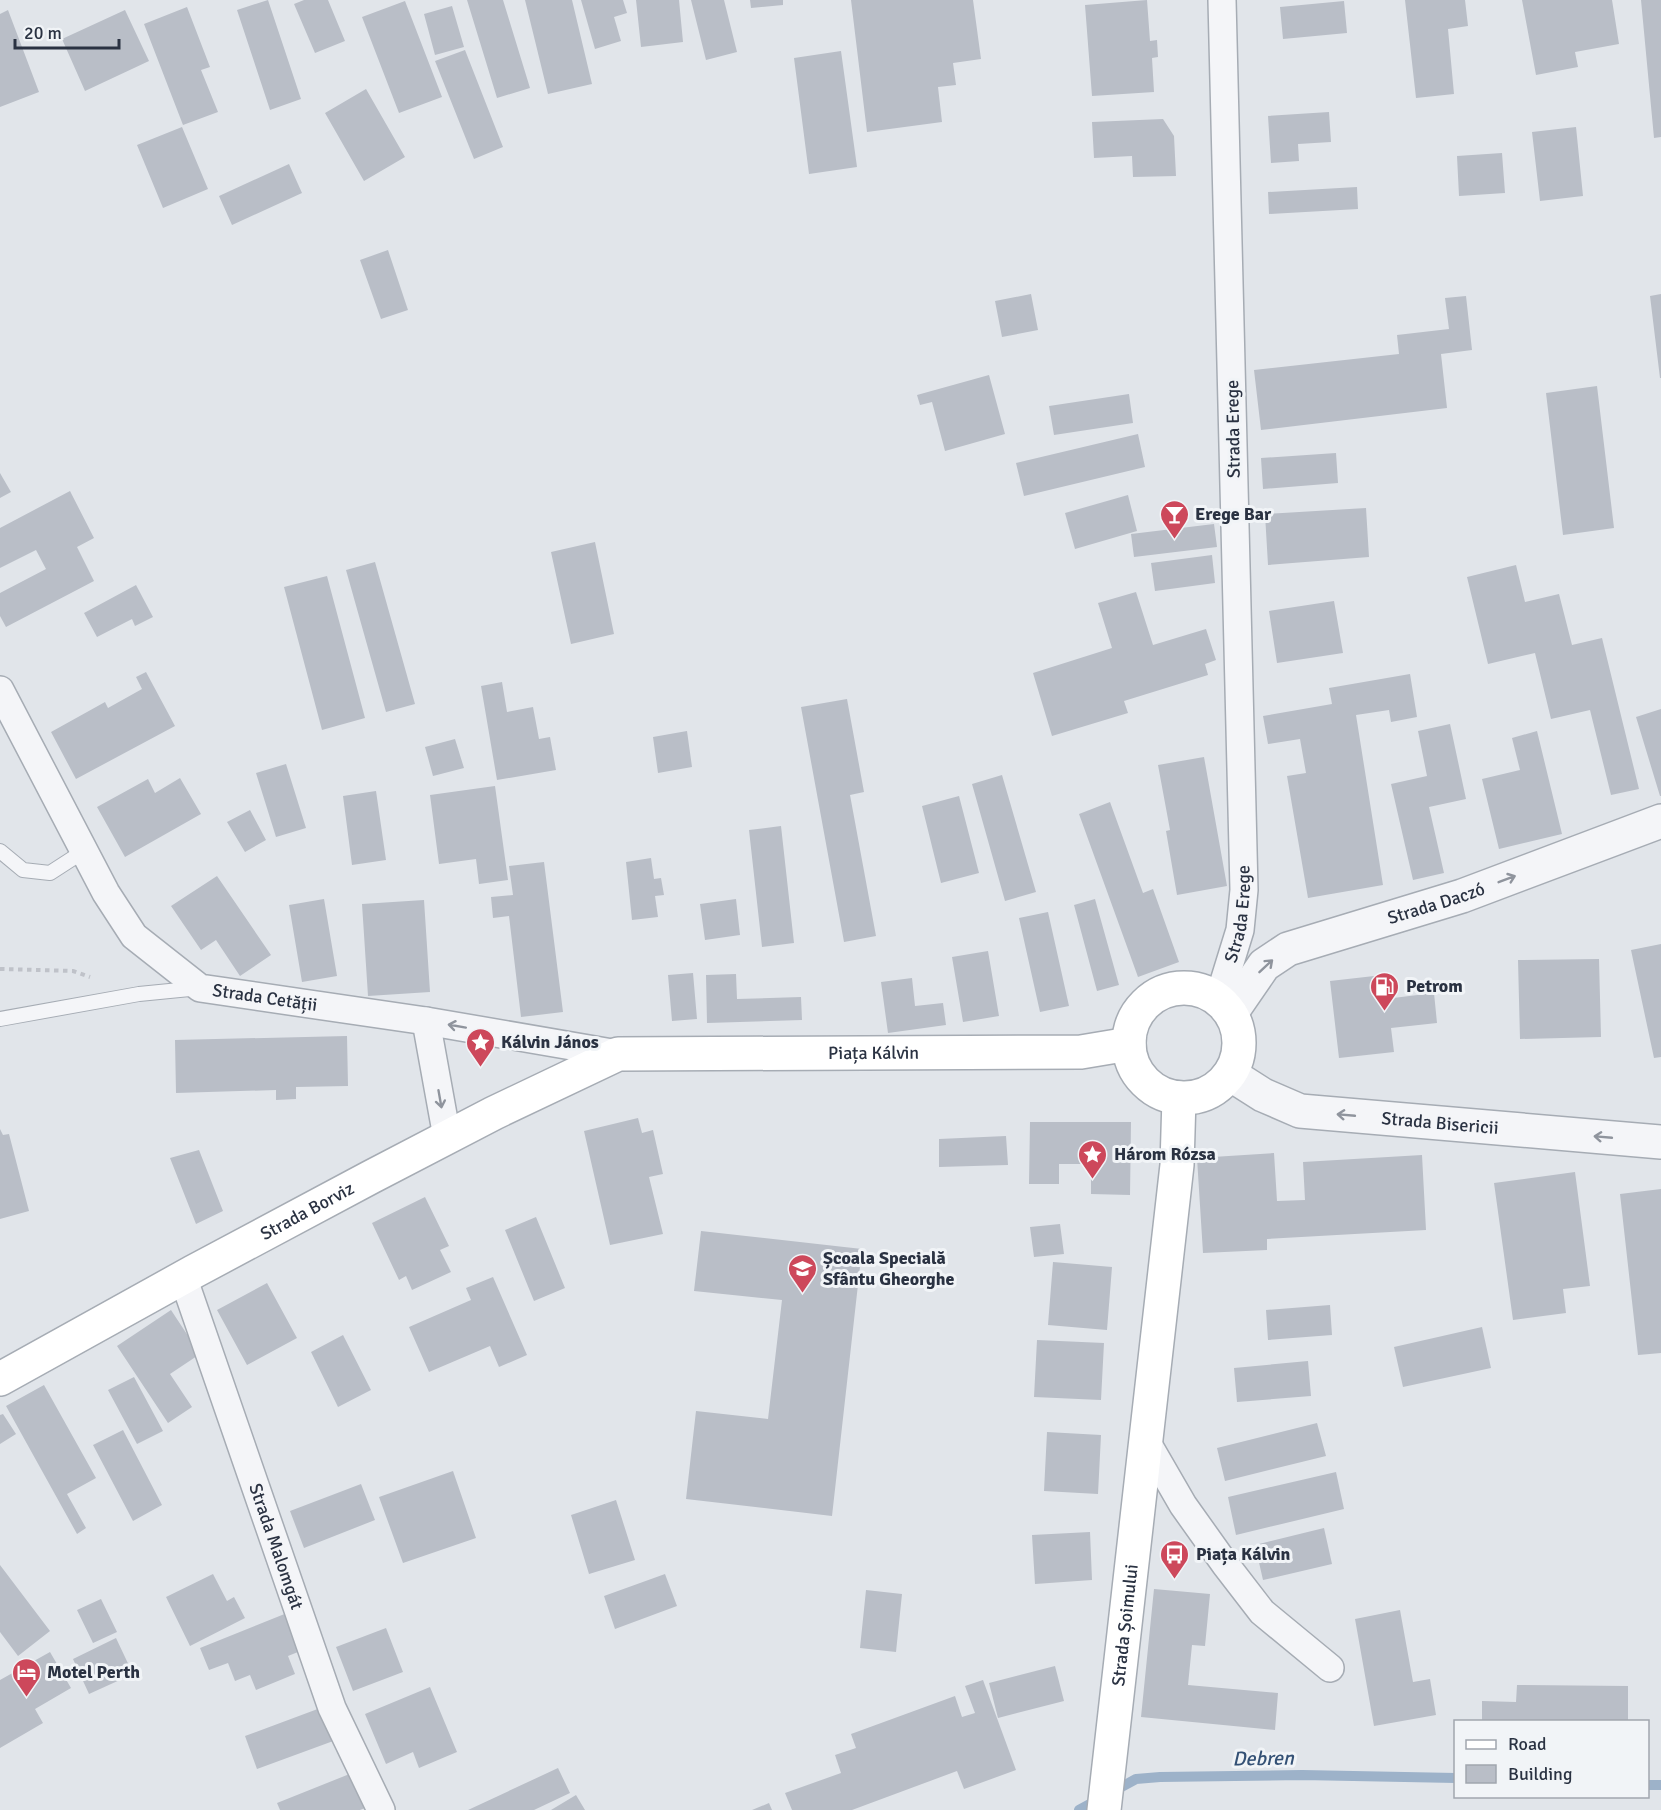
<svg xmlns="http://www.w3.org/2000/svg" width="1661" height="1810" font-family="Signika,sans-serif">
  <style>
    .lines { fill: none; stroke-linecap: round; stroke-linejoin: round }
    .stream { stroke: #9db2c9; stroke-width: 10 }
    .building { fill: #b9bec7 }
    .service-casing { stroke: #a6acb4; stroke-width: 16 }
    .minor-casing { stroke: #a6acb4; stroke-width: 30 }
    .tertiary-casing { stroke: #a6acb4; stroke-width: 36 }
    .secondary-casing { stroke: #a6acb4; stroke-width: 36 }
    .path { stroke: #bfc2c9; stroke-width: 4; stroke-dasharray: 4.5 4.5; stroke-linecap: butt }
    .service { stroke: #f4f5f8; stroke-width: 14 }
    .minor { stroke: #f4f5f8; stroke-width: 27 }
    .tertiary { stroke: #f4f5f8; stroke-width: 33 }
    .secondary { stroke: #fff; stroke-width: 33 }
    .oneway { stroke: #8f949d }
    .labels { text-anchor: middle; stroke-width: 6; stroke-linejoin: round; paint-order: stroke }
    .street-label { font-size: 18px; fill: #2a3242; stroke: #f1f4f7 }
    .poi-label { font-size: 18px; font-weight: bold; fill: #2a3242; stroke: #f1f4f7; text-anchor: start }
    .water-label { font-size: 20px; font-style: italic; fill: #345175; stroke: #f1f4f7 }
  </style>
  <rect width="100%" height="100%" fill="#e1e5ea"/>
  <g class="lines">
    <!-- stream -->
    <path class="stream" d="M1648 1785H1661
      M1079 1810 1136 1779 1160 1777 1302 1775 1456 1778"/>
  </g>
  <!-- building -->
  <path class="building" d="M268 0 301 99 270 110 237 10Z
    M304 0H328L345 41 315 53 294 4Z
    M467 0H503L530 88 497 98Z
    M525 0H572L592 84 548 94Z
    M581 0H623L627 13 614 17 621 41 595 49Z
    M636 0H679L683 42 641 47Z
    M691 0H724L737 52 706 60Z
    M750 0H783V5L751 8Z
    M851 0H973L981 59 953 63 956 85 938 87 942 122 867 132Z
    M1147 0 1150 41 1157 40 1158 57 1152 58 1154 92 1092 96 1085 5Z
    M1405 0H1465L1468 26 1448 29 1454 94 1416 98Z
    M1522 0H1612L1619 44 1575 52 1578 67 1536 75Z
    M1641 0H1661V137L1654 138Z
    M405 1 442 97 399 113 362 17Z
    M1344 1 1347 33 1283 39 1280 7Z
    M452 6 464 47 435 55 424 14Z
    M187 7 210 67 201 70 218 112 183 125 144 24Z
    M8 10 39 92 0 107V14Z
    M125 10 149 61 85 91 62 39Z
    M465 50 503 147 474 159 435 61Z
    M841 51 857 167 809 174 794 58Z
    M366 89 405 157 364 181 325 113Z
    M1329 112 1331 142 1298 144 1299 161 1271 163 1268 116Z
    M1163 119 1174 136 1176 176 1133 177 1132 156 1094 158 1092 122Z
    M182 127 208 189 163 208 137 145Z
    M1576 127 1583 196 1540 201 1532 132Z
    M1502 153 1505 193 1459 196 1457 156Z
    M289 164 302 193 232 225 219 196Z
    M1357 187 1358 209 1269 214 1268 192Z
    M388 250 408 310 381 319 360 260Z
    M1031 294 1038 330 1002 337 995 301Z
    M1661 294V378H1660L1650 296Z
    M1466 296 1472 350 1441 354 1447 408 1261 430 1254 370 1399 354 1397 335 1449 329 1445 298Z
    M989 375 1005 434 945 451 932 402 920 405 917 395Z
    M1597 386 1614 528 1563 535 1546 393Z
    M1129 394 1133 423 1054 435 1049 406Z
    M1138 434 1145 467 1024 496 1016 463Z
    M1336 453 1338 483 1263 489 1261 458Z
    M0 473 11 492 0 498Z
    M70 491 94 538 77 547 94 581 6 627 0 616V593L46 569 36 550 0 568V528Z
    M1128 495 1137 531 1075 549 1065 513Z
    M1366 508 1369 557 1268 565 1265 514Z
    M1214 524 1217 547 1134 557 1131 534Z
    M595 542 614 634 571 644 551 552Z
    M1212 555 1215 583 1155 591 1151 563Z
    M375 562 415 704 386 712 346 570Z
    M1516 565 1525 602 1559 594 1572 645 1602 638 1639 789 1611 795 1590 710 1551 719 1535 653 1488 664 1467 577Z
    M327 576 365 718 322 730 284 587Z
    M136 585 153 617 135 626 132 619 97 637 84 613Z
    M1136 592 1153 645 1206 629 1216 660 1205 664 1208 675 1124 701 1128 713 1052 736 1033 673 1112 648 1098 603Z
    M1334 601 1343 653 1277 663 1269 611Z
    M146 672 175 726 76 779 51 732 105 702 108 708 142 689 136 677Z
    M1410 674 1417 717 1391 722 1389 710 1356 715 1383 885 1308 898 1287 776 1306 773 1300 739 1268 744 1263 716 1332 704 1329 688Z
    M502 682 507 712 533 707 539 739 550 737 556 770 497 780 481 686Z
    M847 699 864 792 850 795 876 936 844 942 801 707Z
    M1661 709V796H1660L1636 717Z
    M1450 724 1466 799 1429 807 1444 873 1413 880 1391 784 1427 776 1418 731Z
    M687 731 692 767 658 773 653 737Z
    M1537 731 1562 834 1499 849 1482 779 1520 770 1512 738Z
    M455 739 464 768 433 776 425 747Z
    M1204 757 1227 886 1177 895 1166 831 1170 830 1158 765Z
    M286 764 306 828 276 837 256 773Z
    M1002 775 1036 892 1005 901 972 784Z
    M180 778 201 814 125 857 97 807 148 779 155 793Z
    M495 786 508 880 479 884 476 859 439 864 430 795Z
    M376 791 386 860 352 865 343 796Z
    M959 796 979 873 941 883 922 806Z
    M1110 802 1143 893 1153 889 1179 962 1138 977 1079 814Z
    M250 810 266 840 245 852 227 822Z
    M781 826 794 943 762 947 749 830Z
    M651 858 654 879 661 878 664 895 655 896 658 917 632 920 626 862Z
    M544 862 563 1012 521 1017 509 916 493 918 491 897 513 895 509 866Z
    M217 876 271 955 240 976 216 940 201 950 171 906Z
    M324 899 337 976 302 982 289 905Z
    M736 899 740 935 705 940 700 904Z
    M1095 899 1119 985 1097 991 1074 905Z
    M424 900 430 992 368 996 362 904Z
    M1048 912 1069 1006 1040 1012 1019 918Z
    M1661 944V1057L1654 1058 1631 950Z
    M988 951 999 1016 963 1022 952 957Z
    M1599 959 1601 1037 1520 1039 1518 960Z
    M693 973 697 1019 672 1021 668 975Z
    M736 974 737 999 801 997 802 1020 707 1023 706 975Z
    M1383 975 1385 999 1434 993 1437 1023 1391 1028 1394 1052 1339 1058 1330 981Z
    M912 978 915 1006 943 1003 946 1025 888 1033 881 982Z
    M347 1036 348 1086 296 1087V1099L276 1100V1090L176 1093 175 1040Z
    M638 1118 642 1133 653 1130 663 1174 649 1177 663 1234 610 1245 584 1131Z
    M1030 1122H1131L1130 1195 1091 1194V1164H1059V1184H1029Z
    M0 1129 3 1135 9 1134 29 1211 0 1219Z
    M1006 1136 1008 1165 939 1167V1139Z
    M199 1150 223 1211 196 1224 170 1158Z
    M1274 1153 1277 1201 1305 1200 1303 1162 1422 1155 1426 1230 1267 1239V1250L1203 1253 1197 1158Z
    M1575 1172 1590 1286 1563 1289 1566 1313 1513 1320 1494 1183Z
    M1661 1189V1353L1638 1355 1620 1194Z
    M425 1197 449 1246 440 1250 451 1272 412 1290 406 1276 399 1280 372 1223Z
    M536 1217 565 1288 534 1301 505 1230Z
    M1060 1224 1064 1254 1034 1257 1030 1227Z
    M701 1231 862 1249 832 1516 686 1499 696 1411 768 1419 782 1300 694 1291Z
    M1053 1262 1112 1267 1107 1330 1048 1325Z
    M493 1277 527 1355 499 1367 490 1346 429 1372 409 1327 471 1300 466 1288Z
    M267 1283 297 1338 247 1365 217 1310Z
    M1330 1305 1332 1335 1268 1340 1266 1310Z
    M171 1310 200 1354 170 1374 192 1407 168 1423 117 1346Z
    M1482 1327 1491 1368 1403 1387 1394 1347Z
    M343 1335 371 1390 338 1407 311 1352Z
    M1037 1340 1104 1343 1101 1400 1034 1397Z
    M1308 1361 1311 1396 1237 1402 1234 1368Z
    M134 1377 163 1431 137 1444 108 1390Z
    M44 1385 96 1478 67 1494 86 1528 77 1534 6 1406Z
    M3 1414 16 1434 0 1444V1415Z
    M1317 1423 1326 1456 1225 1481 1217 1448Z
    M123 1430 162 1505 133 1521 93 1445Z
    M1047 1432 1101 1435 1098 1494 1044 1491Z
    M453 1471 476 1538 403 1563 379 1497Z
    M1336 1472 1344 1509 1236 1535 1228 1497Z
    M361 1484 375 1520 304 1548 290 1511Z
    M616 1500 635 1560 589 1574 571 1515Z
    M1324 1528 1332 1564 1263 1580 1255 1545Z
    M1090 1532 1092 1580 1035 1584 1032 1535Z
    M0 1565 50 1631 18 1656 0 1632Z
    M213 1574 227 1601 234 1597 245 1618 190 1646 166 1597Z
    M665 1574 677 1606 615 1629 604 1596Z
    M1154 1589 1210 1594 1205 1646 1192 1645 1188 1685 1278 1693 1275 1730 1141 1717Z
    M866 1590 902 1594 896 1652 860 1648Z
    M101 1599 117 1632 93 1643 77 1610Z
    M1400 1610 1413 1682 1430 1679 1436 1715 1374 1726 1355 1619Z
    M287 1613 303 1650 288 1656 295 1674 256 1690 250 1675 235 1681 228 1663 209 1670 200 1648Z
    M386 1628 403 1672 353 1691 336 1647Z
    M116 1638 133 1674 89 1694 73 1659Z
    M50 1652 71 1688 35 1709 43 1723 0 1748V1680Z
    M1055 1666 1064 1701 998 1718 989 1683Z
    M983 1680 1016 1770 964 1789 957 1771 852 1810H792L785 1793 841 1773 835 1755 856 1748 851 1734 955 1696 962 1717 975 1713 965 1686Z
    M1517 1685 1628 1686V1722H1482V1701L1516 1702Z
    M430 1687 457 1752 419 1768 413 1752 386 1764 365 1714Z
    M323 1707 336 1740 257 1769 245 1736Z
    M558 1768 570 1793 534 1810H468Z
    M352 1773 365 1808 360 1810H280L277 1803Z
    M576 1795 585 1810H551Z
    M769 1803 772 1810H752Z"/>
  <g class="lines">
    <defs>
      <path id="service" d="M0 851 23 870 50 873 84 851
        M0 1019 139 994 200 988"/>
      <g id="minor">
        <path id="s1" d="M0 690 106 893 134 936 200 988 426 1021 618 1054"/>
        <path id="s2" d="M1219 998 1240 930 1244 890 1222 0"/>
        <path d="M426 1021 447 1137"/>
        <path id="s3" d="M183 1277 332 1708 381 1810"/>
        <path d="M1146 1441 1183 1505 1225 1564 1262 1612 1330 1668"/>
      </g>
      <g id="tertiary">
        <path id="s4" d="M1231 1013 1264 965 1288 949 1462 896 1661 821"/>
        <path id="s5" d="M1230 1074 1263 1095 1300 1111 1661 1142"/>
      </g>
      <g id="secondary">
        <circle cx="1184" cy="1043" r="55"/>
        <path id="s6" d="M0 1379 193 1272 371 1177 494 1113 618 1054 1081 1052 1129 1044"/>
        <path id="s7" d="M1104 1810 1177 1165 1179 1098"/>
      </g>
    </defs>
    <!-- service casing -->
    <use href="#service" class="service-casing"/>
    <!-- minor casing -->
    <use href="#minor" class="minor-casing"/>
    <!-- tertiary casing -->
    <use href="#tertiary" class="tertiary-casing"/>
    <!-- secondary casing -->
    <use href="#secondary" class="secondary-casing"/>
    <!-- path -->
    <path class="path" d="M0 969 73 971 90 977"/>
    <!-- service -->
    <use href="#service" class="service"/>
    <!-- minor -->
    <use href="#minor" class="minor"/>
    <!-- tertiary -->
    <use href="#tertiary" class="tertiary"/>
    <!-- secondary -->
    <use href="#secondary" class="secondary"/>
  </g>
  <!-- one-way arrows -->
  <defs><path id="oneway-shaft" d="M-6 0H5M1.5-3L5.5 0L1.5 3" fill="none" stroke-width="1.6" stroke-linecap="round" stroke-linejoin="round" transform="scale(1.5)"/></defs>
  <g class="oneway">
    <use href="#oneway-shaft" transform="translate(1507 879) rotate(-21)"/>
    <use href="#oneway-shaft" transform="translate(1266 966) rotate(-43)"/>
    <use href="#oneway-shaft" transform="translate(457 1026) rotate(-170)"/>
    <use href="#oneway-shaft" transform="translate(440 1099) rotate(80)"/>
    <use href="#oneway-shaft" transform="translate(1346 1115) rotate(-175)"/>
    <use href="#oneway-shaft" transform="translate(1603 1137) rotate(-175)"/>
  </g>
  <!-- icons -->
  <defs>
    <symbol id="bar-pin" viewBox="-11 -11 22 30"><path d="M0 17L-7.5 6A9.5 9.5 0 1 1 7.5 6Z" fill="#cd485b" stroke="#f1f4f7"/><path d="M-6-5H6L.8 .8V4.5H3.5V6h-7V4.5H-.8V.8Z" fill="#fff"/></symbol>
    <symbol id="fuel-pin" viewBox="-11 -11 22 30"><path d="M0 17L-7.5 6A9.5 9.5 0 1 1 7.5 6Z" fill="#cd485b" stroke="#f1f4f7"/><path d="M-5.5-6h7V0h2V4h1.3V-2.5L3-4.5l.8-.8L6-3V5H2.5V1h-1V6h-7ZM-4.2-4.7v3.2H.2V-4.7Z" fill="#fff"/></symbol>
    <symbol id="sight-pin" viewBox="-11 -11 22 30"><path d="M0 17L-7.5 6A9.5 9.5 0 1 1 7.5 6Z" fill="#cd485b" stroke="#f1f4f7"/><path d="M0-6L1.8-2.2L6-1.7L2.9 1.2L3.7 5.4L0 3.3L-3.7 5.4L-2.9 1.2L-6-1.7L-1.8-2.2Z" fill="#fff"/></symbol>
    <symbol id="school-pin" viewBox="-11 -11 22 30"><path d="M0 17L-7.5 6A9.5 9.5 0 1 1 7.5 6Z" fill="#cd485b" stroke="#f1f4f7"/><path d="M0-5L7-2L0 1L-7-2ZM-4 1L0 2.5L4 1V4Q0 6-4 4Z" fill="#fff"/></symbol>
    <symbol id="bus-pin" viewBox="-11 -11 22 30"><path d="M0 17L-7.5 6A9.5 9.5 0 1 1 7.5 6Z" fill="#cd485b" stroke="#f1f4f7"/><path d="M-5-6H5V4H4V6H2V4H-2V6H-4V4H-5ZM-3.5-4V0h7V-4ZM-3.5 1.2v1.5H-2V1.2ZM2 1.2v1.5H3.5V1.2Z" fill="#fff"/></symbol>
    <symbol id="hotel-pin" viewBox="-11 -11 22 30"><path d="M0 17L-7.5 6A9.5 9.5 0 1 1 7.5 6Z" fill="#cd485b" stroke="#f1f4f7"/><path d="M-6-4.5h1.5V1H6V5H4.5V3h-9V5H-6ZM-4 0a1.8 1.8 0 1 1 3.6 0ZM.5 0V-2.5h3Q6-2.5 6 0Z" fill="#fff"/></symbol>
  </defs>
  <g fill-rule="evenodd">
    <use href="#bar-pin" x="1158" y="498" width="33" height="45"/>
    <use href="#fuel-pin" x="1368" y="970" width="33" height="45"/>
    <use href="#sight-pin" x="464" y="1026" width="33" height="45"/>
    <use href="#sight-pin" x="1076" y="1138" width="33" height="45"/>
    <use href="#school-pin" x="786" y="1252" width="33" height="45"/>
    <use href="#bus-pin" x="1158" y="1538" width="33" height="45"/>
    <use href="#hotel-pin" x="10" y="1656" width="33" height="45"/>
  </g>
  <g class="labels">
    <!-- street labels -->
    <g class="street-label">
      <text transform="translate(1233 429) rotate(-91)" y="6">Strada Erege</text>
      <text dy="6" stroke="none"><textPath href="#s4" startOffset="242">Strada Daczó</textPath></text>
      <text dy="6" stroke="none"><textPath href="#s2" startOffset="87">Strada Erege</textPath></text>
      <text dy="6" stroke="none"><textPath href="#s1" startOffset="430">Strada Cetății</textPath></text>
      <text dy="6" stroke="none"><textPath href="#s6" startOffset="954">Piața Kálvin</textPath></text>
      <text dy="6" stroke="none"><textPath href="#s5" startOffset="220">Strada Bisericii</textPath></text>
      <text dy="6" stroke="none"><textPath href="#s6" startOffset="350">Strada Borviz</textPath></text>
      <text dy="6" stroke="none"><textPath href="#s3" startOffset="285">Strada Malomgát</textPath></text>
      <text dy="6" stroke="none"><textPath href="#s7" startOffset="186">Strada Șoimului</textPath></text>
    </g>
    <!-- poi labels -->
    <g class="poi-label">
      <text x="1195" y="520">Erege Bar</text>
      <text x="1406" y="992">Petrom</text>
      <text x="501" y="1048">Kálvin János</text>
      <text x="1114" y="1160">Három Rózsa</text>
      <text x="823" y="1264">Școala Specială<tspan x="823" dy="21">Sfântu Gheorghe</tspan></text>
      <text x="1196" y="1560">Piața Kálvin</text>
      <text x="47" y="1678">Motel Perth</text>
    </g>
    <!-- water labels -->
    <g class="water-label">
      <text transform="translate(1263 1758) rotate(-1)" y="7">Debren</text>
    </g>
  </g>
  <!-- legend -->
  <rect x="1454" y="1720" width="195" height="78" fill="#f1f4f7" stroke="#a1a6af" stroke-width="1.5"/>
  <rect x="1466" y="1740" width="30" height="9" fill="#ffffff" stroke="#a1a6af" stroke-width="1.5"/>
  <text x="1508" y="1750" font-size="18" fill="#2a3242">Road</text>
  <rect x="1466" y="1765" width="30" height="18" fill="#b9bec7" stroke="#a1a6af" stroke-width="1.5"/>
  <text x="1508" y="1780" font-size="18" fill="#2a3242">Building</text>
  <!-- scale -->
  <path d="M15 39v9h104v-9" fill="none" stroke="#2a3242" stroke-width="3"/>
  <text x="24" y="39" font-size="18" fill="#2a3242" stroke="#f1f4f7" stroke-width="4.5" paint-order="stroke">20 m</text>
</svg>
